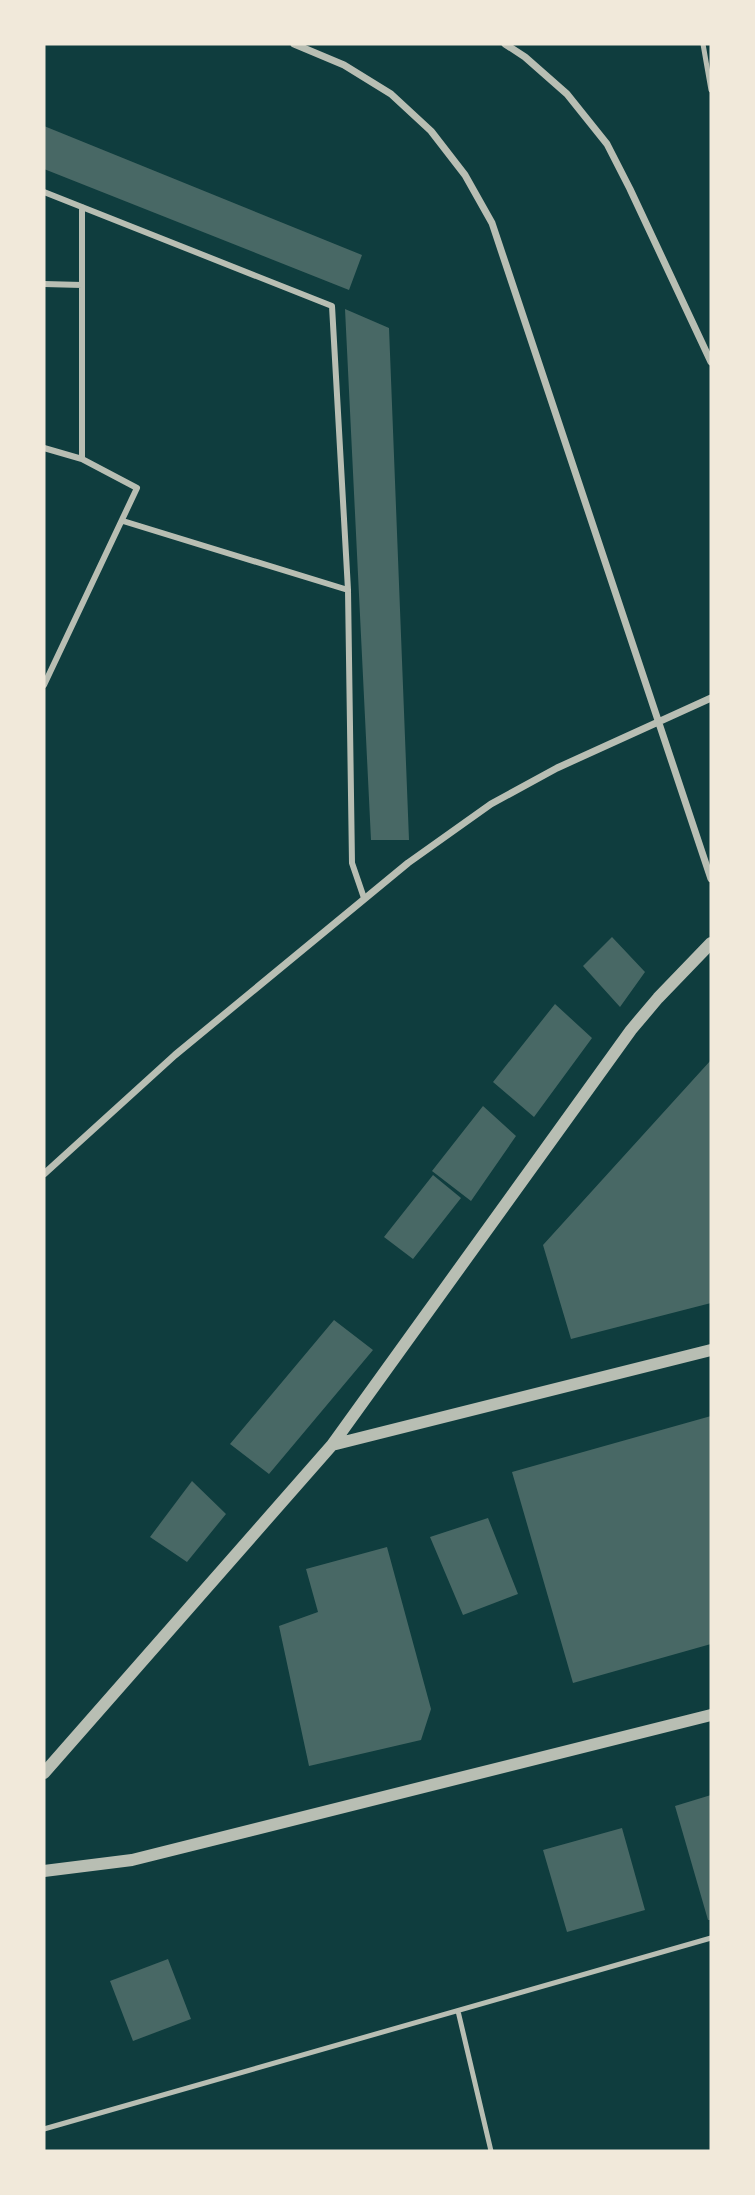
<svg xmlns="http://www.w3.org/2000/svg" width="755" height="2195" font-family="'Titillium Web',sans-serif">
  <style>
    .building { fill: #486865 }
    .lines { fill: none; stroke-linecap: round; stroke-linejoin: round }
    .service { stroke: #b8beb3; stroke-width: 5 }
    .pedestrian { stroke: #b8beb3; stroke-width: 6 }
    .minor { stroke: #b8beb3; stroke-width: 7 }
    .tertiary { stroke: #b8beb3; stroke-width: 12 }
  </style>
  <rect width="100%" height="100%" fill="#0f3d3e"/>
  <!-- building -->
  <path class="building" d="M44 126 362 255 349 290 44 169Z
    M345 309 389 328 409 840H371Z
    M612 937 645 972 620 1007 583 966Z
    M555 1004 592 1038 534 1117 493 1082Z
    M711 1060V1303L571 1339 543 1245Z
    M483 1106 516 1136 471 1201 432 1171Z
    M433 1175 461 1198 413 1259 384 1237Z
    M334 1320 373 1350 269 1474 230 1444Z
    M711 1416V1644L573 1683 512 1472Z
    M192 1481 226 1514 187 1562 150 1537Z
    M488 1518 518 1594 463 1615 430 1537Z
    M387 1547 431 1709 421 1740 309 1766 279 1626 318 1612 306 1569Z
    M711 1795V1920H708L675 1806Z
    M622 1828 645 1910 567 1932 543 1850Z
    M168 1959 191 2019 133 2041 110 1981Z"/>
  <g class="lines">
    <!-- service -->
    <path class="service" d="M703 44 711 90
      M458 2011 491 2151
      M44 2129 711 1938"/>
    <!-- pedestrian -->
    <path class="pedestrian" d="M44 192 332 306 348 590 352 863 364 898
      M44 284 82 285
      M44 448 82 459 137 488 44 685
      M82 459V207
      M123 521 348 590"/>
    <!-- minor -->
    <path class="minor" d="M294 44 344 65 391 94 431 131 465 175 492 223 711 879
      M505 44 525 57 567 94 607 144 630 189 711 362
      M44 1174 175 1055 408 863 491 804 557 768 711 698"/>
    <!-- tertiary -->
    <path class="tertiary" d="M332 1445 631 1030 658 998 711 943
      M44 1773 332 1445 711 1350
      M44 1871 132 1860 711 1715"/>
  </g>
  <!-- border -->
  <rect width="755" height="2195" fill="none" stroke="#f1e9da" stroke-width="91"/>
</svg>
